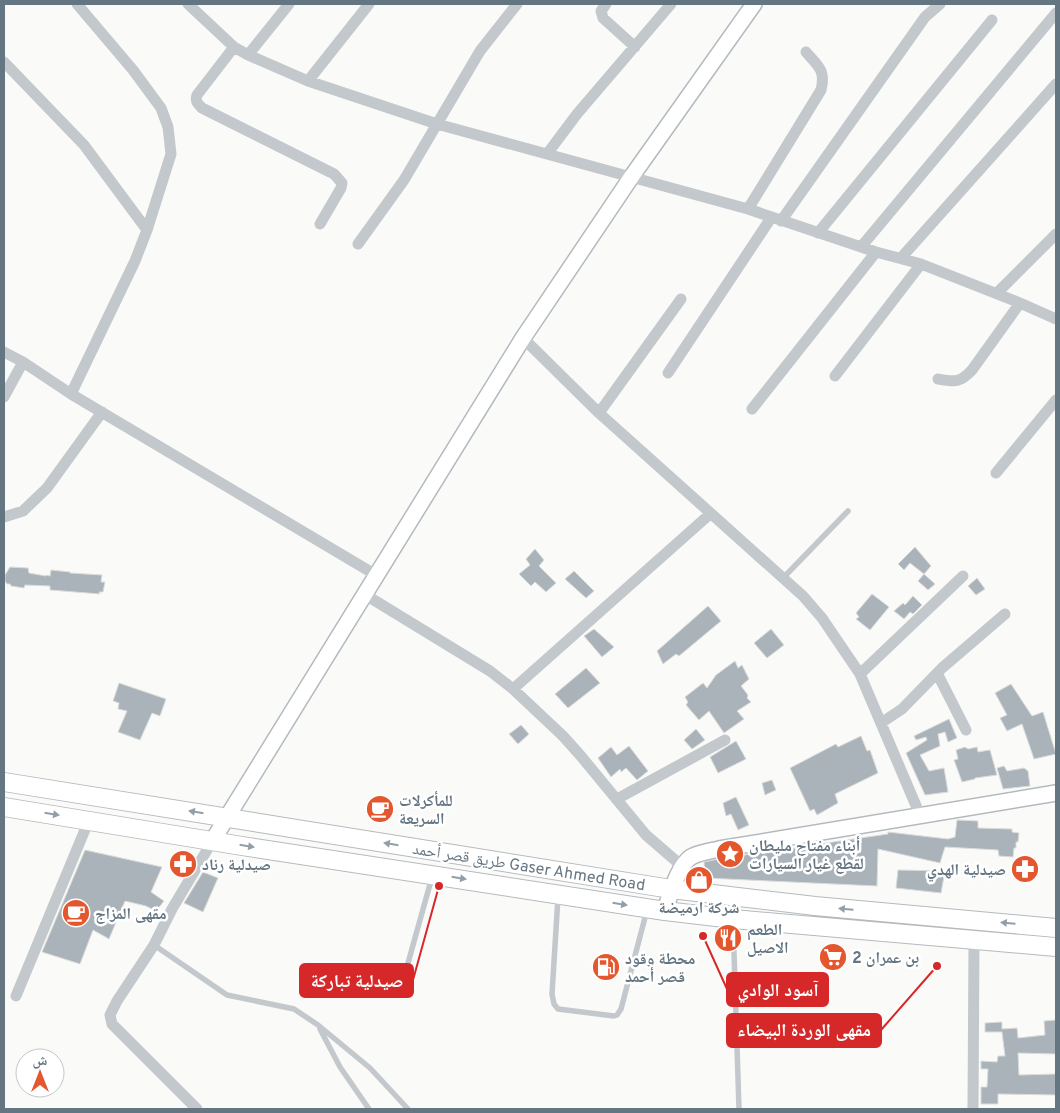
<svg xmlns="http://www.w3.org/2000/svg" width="1060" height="1113" font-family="Overpass,'Noto Naskh Arabic',sans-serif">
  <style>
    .building { fill: #aab3b9; stroke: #dcdcda }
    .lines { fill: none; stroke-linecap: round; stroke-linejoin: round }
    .secondary-casing { stroke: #b3babf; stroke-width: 18 }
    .primary-casing { stroke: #b5babe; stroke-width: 20 }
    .lane { stroke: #c3c8cc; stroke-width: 5.5 }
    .street { stroke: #c3c8cc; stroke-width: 11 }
    .secondary { stroke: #fff; stroke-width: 15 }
    .primary { stroke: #fff; stroke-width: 18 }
    .oneway { fill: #939fa8 }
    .labels { text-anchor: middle; stroke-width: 5; stroke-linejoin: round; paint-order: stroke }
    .poi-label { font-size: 16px; font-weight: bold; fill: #657683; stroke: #fff; text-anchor: start }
    .street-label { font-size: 16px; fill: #657683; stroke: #fff }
    .leader { fill: none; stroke: #d62828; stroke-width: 2 }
    .callout-dot { fill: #d62828; stroke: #fff; stroke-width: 2 }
    .callout { fill: #d62828; stroke: #d62828; stroke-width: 2 }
    .callout-label { font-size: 18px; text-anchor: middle; font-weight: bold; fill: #fff }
  </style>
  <rect width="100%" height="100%" fill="#fafaf8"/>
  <!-- building -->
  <path class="building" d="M915 547 931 566 924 574 910 563 904 570 898 564Z
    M535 549 544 560 539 566 556 583 546 592 535 582 531 586 519 574 530 565 526 559Z
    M10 567 28 568 29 573 46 576V575L50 576 51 570 70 572V573L102 575 101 582H105L103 592H99L100 594 50 590V586L25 585 24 588 11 586 10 584H7L5 581V575Z
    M574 571 594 591 586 598 565 579Z
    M924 574 935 584 928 590 918 581Z
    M977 578 985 589 976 595 968 586Z
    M872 594 889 607 870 630 856 619 859 617 856 613Z
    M913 596 922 605 913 614 910 612 904 619 894 611 903 603 905 605Z
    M708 606 721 621 679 656 676 654 663 664 657 651Z
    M594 629 614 647 602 657 584 636Z
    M771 629 784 645 767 658 754 643Z
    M735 661 738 668 742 665 749 679 741 686 748 695 747 698 751 702 737 711 744 719 724 733 709 711 699 720 686 705 688 702 685 697 703 683 707 688 716 675Z
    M586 668 600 683 568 708 555 694Z
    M119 683 166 699 160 716 152 713 140 740 118 732 127 711 118 709 119 703 113 701Z
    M1011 684 1032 716 1043 712 1056 754 1034 759 1022 724 1007 731 1000 718 1007 715 995 693Z
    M949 719 957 738 948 742 945 732 938 734 940 746 920 755 929 771 944 768 948 792 925 795 906 753 927 740 926 737 916 740 914 736Z
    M521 725 529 734 518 744 509 734Z
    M696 729 705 740 692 749 684 740Z
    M861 736 867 751 870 750 878 773 835 794 838 803 817 815 814 809 810 811 790 768 836 744 838 747Z
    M736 741 746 759 718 773 710 757Z
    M629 746 648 771 637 780 626 768 621 772 620 769 611 777 598 758 611 747 617 755Z
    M965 747 968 749 977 747 978 752 990 750 997 775 975 778V779L962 782 954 760 958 759 956 750Z
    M1004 766 1007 771 1024 768 1028 771 1030 786 1003 789 997 768Z
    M772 780 776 790 765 795 762 783Z
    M736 797 749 825 738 830 731 814 726 816 723 803Z
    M957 820 978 821V828L1012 829V832L1019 833 1018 842H1016V848H1014L1013 857 999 856 998 850 945 847 940 863 878 849 877 886 705 878 704 862 723 858 888 834V832L948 839 955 837Z
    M85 850 162 867 151 892 164 901 156 911 146 906 125 901 109 939 93 930 80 964 42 952Z
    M898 870 945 871 941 893 896 888Z
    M203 872 218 878 203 912 184 903Z
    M1056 1020V1054L1018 1053 1019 1075 1056 1074V1095L998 1094V1104H981V1087H987L988 1069H981V1061L997 1062 998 1056H1005L1002 1032H985V1023L1002 1022V1029L1017 1028 1018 1038 1045 1035 1044 1021Z"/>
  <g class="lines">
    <defs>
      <path id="secondary" d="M213 840 523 338 632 176 754 4
        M665 911C669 897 679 862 693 856 701 852 711 851 719 849L1056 793"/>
      <path id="primary" d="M4 782 671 889 815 906 1056 928
        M4 807 242 846 665 911 733 919 1056 947"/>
    </defs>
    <!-- secondary casing -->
    <use href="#secondary" class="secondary-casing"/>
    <!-- primary casing -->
    <use href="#primary" class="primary-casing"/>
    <!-- lane -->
    <path class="lane" d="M783 578 848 511
      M558 897 552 994 554 1004 558 1009 614 1016 617 1015 621 1009 647 910
      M733 921 739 1109
      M154 945 227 995 294 1009 318 1025 370 1068 408 1109
      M403 981 432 877
      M320 1029 340 1067 369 1109"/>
    <!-- street -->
    <path class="street" d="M188 4 234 47 248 55 308 81 437 124 748 209 876 252 921 264 1020 303 1056 319
      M606 4 601 11 603 18 635 47
      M234 47 197 95C195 101 197 103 202 108L334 174 342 183 341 188 320 224
      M248 55 289 4
      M4 62 84 145 147 230
      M308 81 369 4
      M547 154 577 114 671 4
      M748 209 821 90C826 70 818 66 806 52
      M781 221 925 17 940 4
      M818 233 992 20
      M358 244 404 180 480 51 517 4
      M861 247 1056 13
      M901 258 1056 84
      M997 293 1056 234
      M523 338 599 413 803 596 822 618 860 674 920 815
      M4 352 23 362 71 394 376 575
      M668 373 771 218
      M835 376 921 264
      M938 379C955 382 960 383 972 370L1020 303
      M71 394 135 261 147 230 171 154 168 127 161 108 133 70 77 4
      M4 397 23 362
      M752 409 876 252
      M599 413 681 299
      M996 473 1056 400
      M4 517 23 511 47 488 102 412
      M364 594 490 671 513 689 563 736 580 755 646 835 683 867
      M937 673 966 730
      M860 674 963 576
      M513 689 710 514
      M881 723 902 709 942 668 1005 614
      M617 799 725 740
      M16 996 89 820
      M197 1109 112 1024 110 1015 117 1001 154 945 172 909 213 840
      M973 1109 974 941"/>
    <!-- secondary -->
    <use href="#secondary" class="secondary"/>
    <!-- primary -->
    <use href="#primary" class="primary"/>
  </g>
  <!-- one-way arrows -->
  <defs><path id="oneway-solid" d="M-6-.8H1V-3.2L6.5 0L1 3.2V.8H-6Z" transform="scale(1.25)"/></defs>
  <g class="oneway">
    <use href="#oneway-solid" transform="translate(196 812) rotate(-171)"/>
    <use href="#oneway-solid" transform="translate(52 814) rotate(9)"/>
    <use href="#oneway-solid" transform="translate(391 844) rotate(-171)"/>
    <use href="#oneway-solid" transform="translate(247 846) rotate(9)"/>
    <use href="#oneway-solid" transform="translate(459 878) rotate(9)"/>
    <use href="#oneway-solid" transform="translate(620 904) rotate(9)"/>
    <use href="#oneway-solid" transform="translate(846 909) rotate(-175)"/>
    <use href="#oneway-solid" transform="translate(1008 923) rotate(-175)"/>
  </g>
  <!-- icons -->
  <defs>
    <symbol id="cafe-disc" viewBox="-11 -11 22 22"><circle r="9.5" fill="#e4572e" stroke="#fff"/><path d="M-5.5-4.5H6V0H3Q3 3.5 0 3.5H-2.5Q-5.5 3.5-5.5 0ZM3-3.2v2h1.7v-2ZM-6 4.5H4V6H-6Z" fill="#fff"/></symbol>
    <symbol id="sight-disc" viewBox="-11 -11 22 22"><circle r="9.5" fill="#e4572e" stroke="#fff"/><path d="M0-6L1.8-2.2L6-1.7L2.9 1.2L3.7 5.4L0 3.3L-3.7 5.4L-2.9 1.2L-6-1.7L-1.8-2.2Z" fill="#fff"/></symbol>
    <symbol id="pharmacy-disc" viewBox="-11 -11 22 22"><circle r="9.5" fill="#e4572e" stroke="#fff"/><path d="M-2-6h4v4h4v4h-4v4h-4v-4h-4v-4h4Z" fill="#fff"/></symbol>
    <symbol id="shop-disc" viewBox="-11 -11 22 22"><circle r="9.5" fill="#e4572e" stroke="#fff"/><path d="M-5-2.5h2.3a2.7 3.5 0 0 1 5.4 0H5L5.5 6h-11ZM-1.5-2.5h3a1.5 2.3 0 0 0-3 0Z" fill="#fff"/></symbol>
    <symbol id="restaurant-disc" viewBox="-11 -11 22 22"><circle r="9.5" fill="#e4572e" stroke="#fff"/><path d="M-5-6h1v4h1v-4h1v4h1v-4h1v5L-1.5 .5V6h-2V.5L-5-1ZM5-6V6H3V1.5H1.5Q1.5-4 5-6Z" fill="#fff"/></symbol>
    <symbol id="supermarket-disc" viewBox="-11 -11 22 22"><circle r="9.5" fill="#e4572e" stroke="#fff"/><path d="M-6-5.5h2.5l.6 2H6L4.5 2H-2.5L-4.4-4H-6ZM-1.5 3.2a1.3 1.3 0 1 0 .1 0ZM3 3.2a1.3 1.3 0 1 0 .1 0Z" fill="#fff"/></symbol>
    <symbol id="fuel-disc" viewBox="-11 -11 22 22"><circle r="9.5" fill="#e4572e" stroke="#fff"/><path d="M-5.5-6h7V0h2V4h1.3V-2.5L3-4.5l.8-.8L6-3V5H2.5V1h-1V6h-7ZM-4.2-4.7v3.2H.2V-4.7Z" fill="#fff"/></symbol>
  </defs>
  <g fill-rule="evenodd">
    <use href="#cafe-disc" x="364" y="793" width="32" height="32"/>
    <use href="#sight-disc" x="714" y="838" width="32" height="32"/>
    <use href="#pharmacy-disc" x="167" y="848" width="32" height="32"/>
    <use href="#pharmacy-disc" x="1009" y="853" width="32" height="32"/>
    <use href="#shop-disc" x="683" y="864" width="32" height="32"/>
    <use href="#cafe-disc" x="60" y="897" width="32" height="32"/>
    <use href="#restaurant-disc" x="712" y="922" width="32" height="32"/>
    <use href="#supermarket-disc" x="817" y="941" width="32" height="32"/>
    <use href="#fuel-disc" x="590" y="951" width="32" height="32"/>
  </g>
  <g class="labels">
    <!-- poi labels -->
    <g class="poi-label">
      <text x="399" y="806">للمأكرلات<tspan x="399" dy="18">السريعة</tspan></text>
      <text x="749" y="851">أبناء مفتاح مليطان<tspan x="749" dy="18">لقطع غيار السيارات</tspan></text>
      <text x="202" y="870">صيدلية رناد</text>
      <text x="1006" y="875" text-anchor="end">صيدلية الهدي</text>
      <text x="699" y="913" text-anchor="middle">شركة ارميضة</text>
      <text x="95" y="919">مقهى المزاج</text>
      <text x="747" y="935">الطعم<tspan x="747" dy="18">الاصيل</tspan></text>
      <text x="852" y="963">بن عمران 2</text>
      <text x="625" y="964">محطة وقود<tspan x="625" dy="18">قصر أحمد</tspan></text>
    </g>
    <!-- street labels -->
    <g class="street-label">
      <text transform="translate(529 866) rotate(9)" y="6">طريق قصر أحمد Gaser Ahmed Road</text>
    </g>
  </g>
  <!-- callouts -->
  <path class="leader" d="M439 886L413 980M703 936L727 989M937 966L881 1030"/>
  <g class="callout-dot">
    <circle cx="439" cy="886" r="5"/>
    <circle cx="703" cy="936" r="5"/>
    <circle cx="937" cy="966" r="5"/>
  </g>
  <g class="callout">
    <rect x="300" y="964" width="113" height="33" rx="5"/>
    <rect x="727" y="973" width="101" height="33" rx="5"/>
    <rect x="727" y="1014" width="154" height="33" rx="5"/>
  </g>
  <g class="callout-label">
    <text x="357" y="987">صيدلية تباركة</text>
    <text x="778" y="996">آسود الوادي</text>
    <text x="804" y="1036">مقهى الوردة البيضاء</text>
  </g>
  <!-- border -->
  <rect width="1060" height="1113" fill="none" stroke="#657683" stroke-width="10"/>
  <!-- north arrow -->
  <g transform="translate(40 1073)"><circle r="24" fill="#ffffff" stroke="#c1c8cd"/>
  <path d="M0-4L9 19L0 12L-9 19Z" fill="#e4572e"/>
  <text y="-8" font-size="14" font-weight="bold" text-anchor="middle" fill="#657683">ش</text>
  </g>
</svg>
